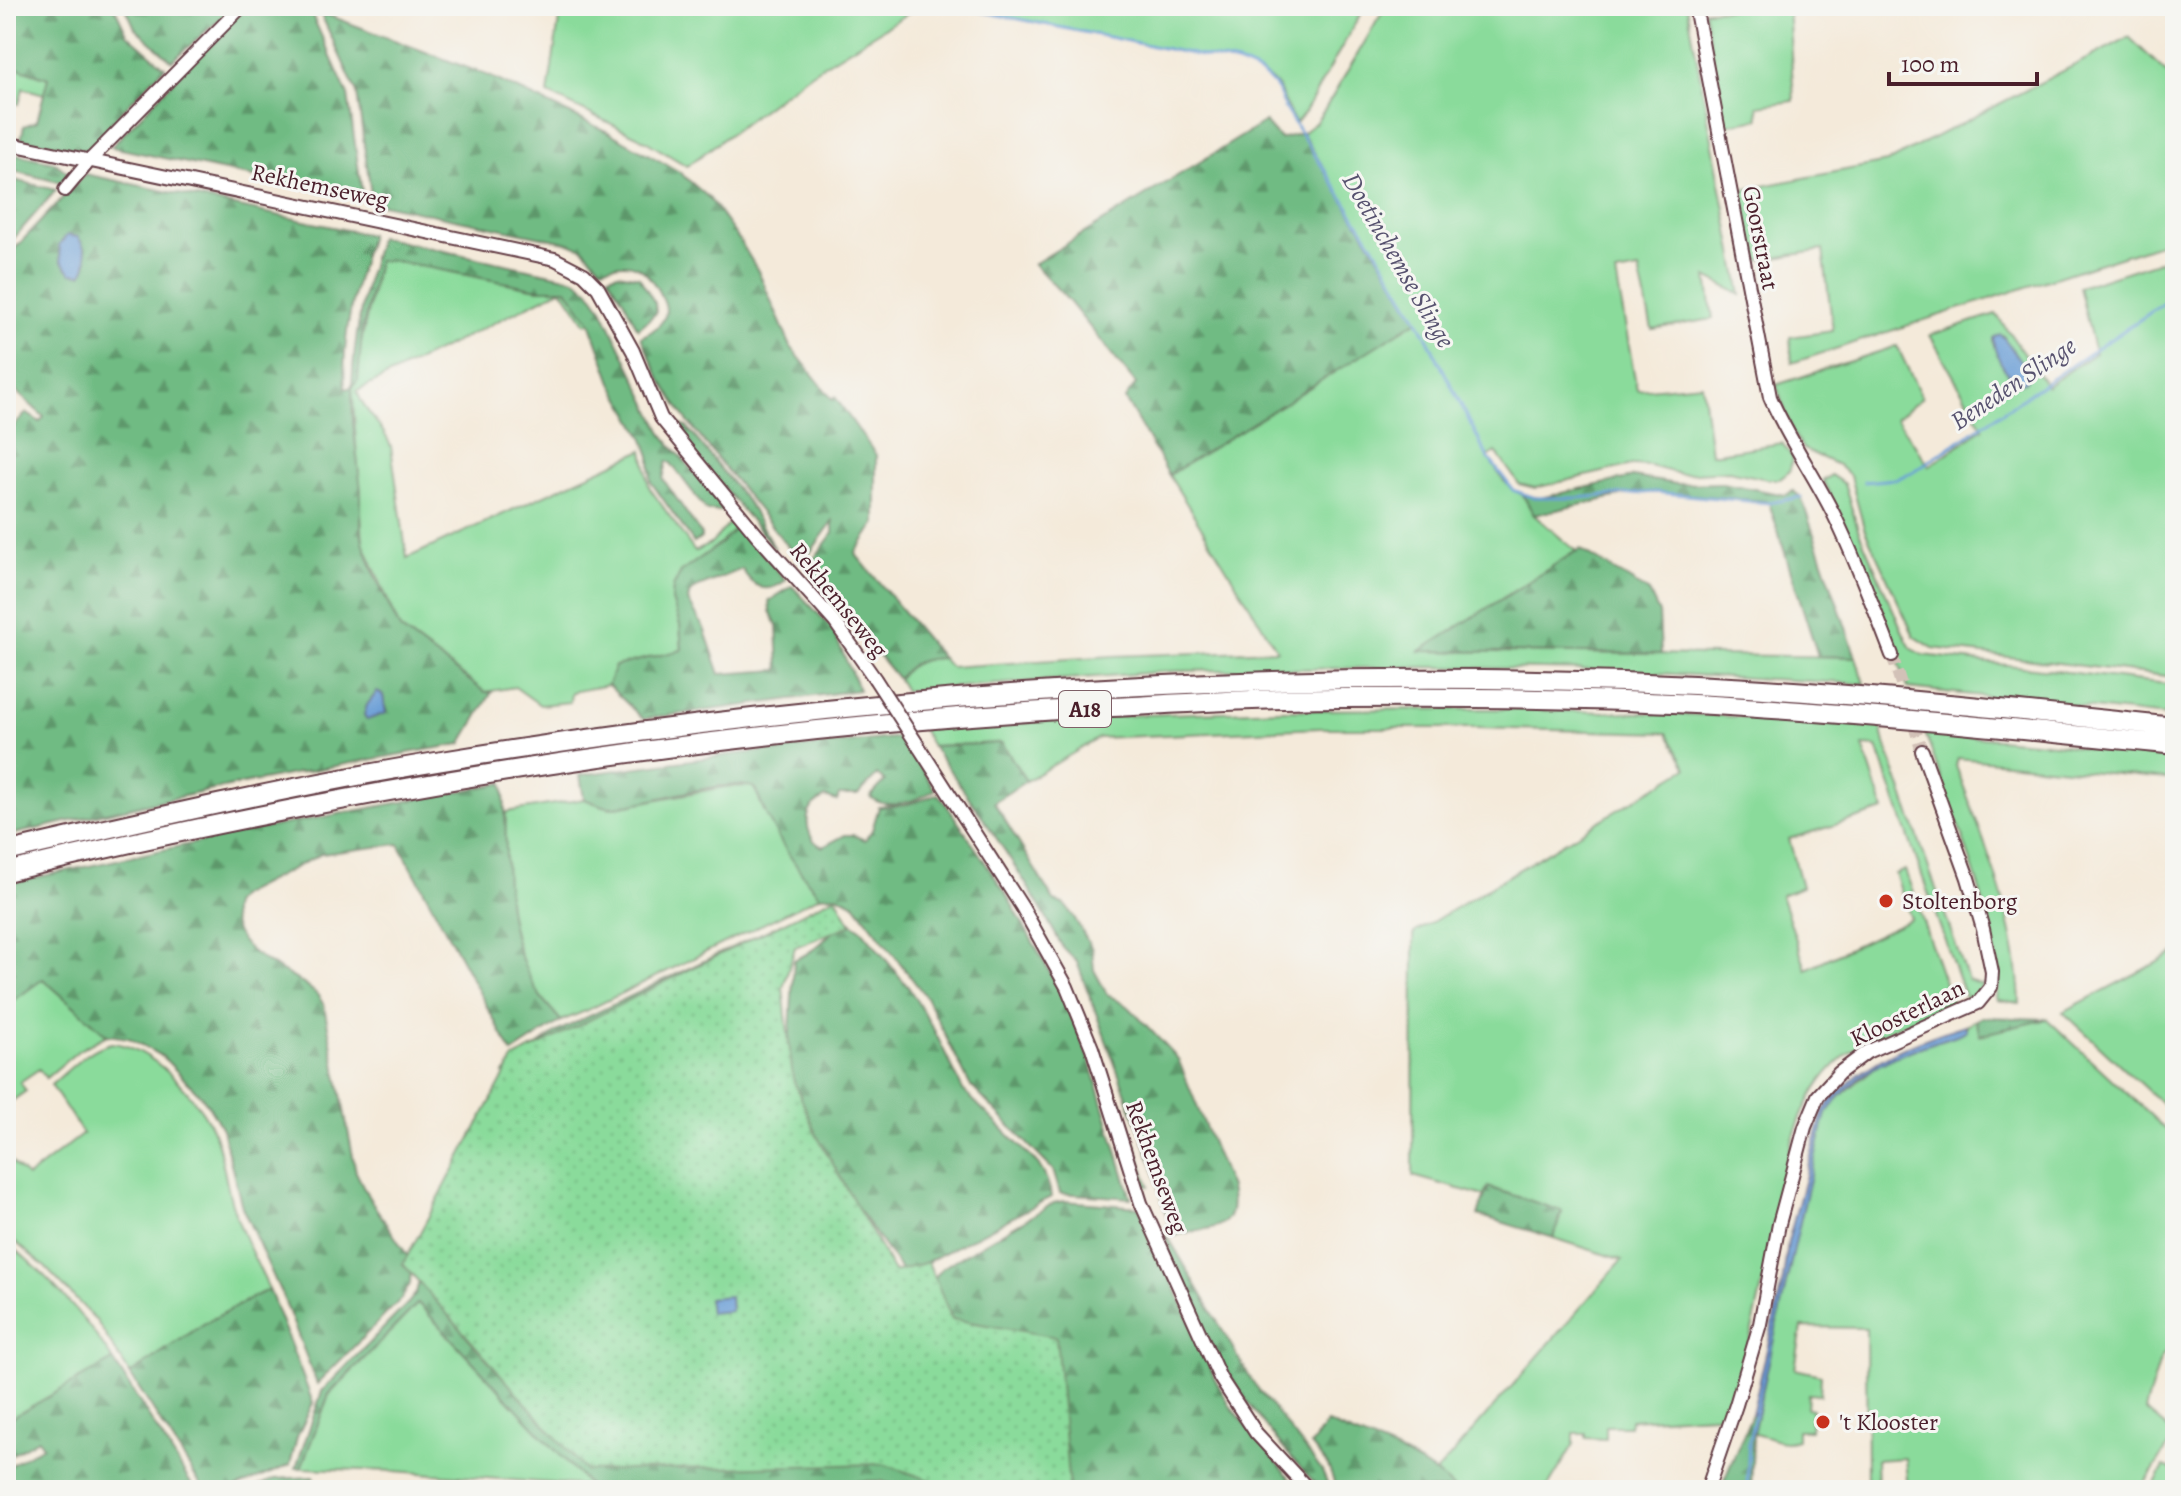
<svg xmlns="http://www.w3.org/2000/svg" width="2181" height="1496" font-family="Alegreya,serif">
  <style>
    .green { fill: #8adb9b; stroke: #6a7d63; stroke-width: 2; fill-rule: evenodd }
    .forest { fill: url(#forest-firs); stroke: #5c6d57; stroke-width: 2; fill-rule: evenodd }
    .park { fill: url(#park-dots); stroke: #6a7d63; stroke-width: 2 }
    .water { fill: #6b9ed6; stroke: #5a5e80; stroke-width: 2 }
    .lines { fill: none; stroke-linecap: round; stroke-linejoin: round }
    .stream { stroke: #6b9ed6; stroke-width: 3 }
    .minor-tunnel { stroke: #d2c1b7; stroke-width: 12; stroke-dasharray: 12 6; stroke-linecap: butt }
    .minor-casing { stroke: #643d45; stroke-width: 16 }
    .highway-casing { stroke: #643d45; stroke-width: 22 }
    .minor { stroke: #fff; stroke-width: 12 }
    .highway { stroke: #fff; stroke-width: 18 }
    .minor-bridge-casing { stroke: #643d45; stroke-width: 16; stroke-linecap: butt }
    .minor-bridge { stroke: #fff; stroke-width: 12 }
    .poi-dot { fill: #c8321e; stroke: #f6f6f2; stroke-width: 3 }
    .labels { text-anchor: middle; stroke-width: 6; stroke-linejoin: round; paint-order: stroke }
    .shield { fill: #f6f6f2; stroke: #7e6067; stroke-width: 2 }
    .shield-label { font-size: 22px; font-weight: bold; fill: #4a1f2b }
    .street-label { font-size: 24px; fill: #4a1f2b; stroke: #f6f6f2 }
    .poi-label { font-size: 24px; fill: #4a1f2b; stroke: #f6f6f2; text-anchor: start }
    .water-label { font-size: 26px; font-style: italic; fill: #57526f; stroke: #f6f6f2 }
  </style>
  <defs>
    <pattern id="forest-firs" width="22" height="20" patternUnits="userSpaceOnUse" patternTransform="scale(2)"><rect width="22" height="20" fill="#6fbb83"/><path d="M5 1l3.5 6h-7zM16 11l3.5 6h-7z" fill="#5d976b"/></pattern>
    <pattern id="park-dots" width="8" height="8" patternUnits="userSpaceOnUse" patternTransform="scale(2)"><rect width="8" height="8" fill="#8adb9b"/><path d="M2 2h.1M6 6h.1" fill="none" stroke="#79bc86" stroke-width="1.8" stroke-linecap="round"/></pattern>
  </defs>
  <rect width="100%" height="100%" fill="#f6f6f2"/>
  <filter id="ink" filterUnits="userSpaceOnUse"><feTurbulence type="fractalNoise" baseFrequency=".0125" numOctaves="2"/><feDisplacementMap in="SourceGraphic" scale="16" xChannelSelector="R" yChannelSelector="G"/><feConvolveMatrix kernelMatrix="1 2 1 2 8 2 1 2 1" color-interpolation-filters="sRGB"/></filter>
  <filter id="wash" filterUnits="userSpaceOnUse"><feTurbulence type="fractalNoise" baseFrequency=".006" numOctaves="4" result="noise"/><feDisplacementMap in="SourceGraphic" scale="32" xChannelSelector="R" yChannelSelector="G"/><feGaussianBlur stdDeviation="1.8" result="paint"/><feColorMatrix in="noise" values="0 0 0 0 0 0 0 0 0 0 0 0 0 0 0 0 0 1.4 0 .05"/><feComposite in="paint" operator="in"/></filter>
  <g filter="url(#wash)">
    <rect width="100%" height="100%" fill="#f4eada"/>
    <!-- green -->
    <path class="green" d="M561 6H920L811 73 687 166 637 136 548 94Z
      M953 6H1365L1305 112 1296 123C1288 113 1286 104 1281 93 1273 76 1253 69 1237 63Z
      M1386 6H1687L1741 295 1707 277 1713 319 1652 329 1639 270 1616 274 1637 390 1702 384 1711 454 1782 443 1793 458 1789 472 1780 479H1767L1729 471 1680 474 1650 466 1632 465 1535 488 1519 484 1496 452 1488 457 1503 480 1513 490 1523 495 1534 515 1576 551 1421 651 1856 657 1865 684 1597 670 1424 667 1174 671 905 691 898 679C909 663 923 658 942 658L950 667 1113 656 1277 650 1169 475 1417 320 1302 133 1315 123 1325 109Z
      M1788 7 1794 101 1758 106 1759 119 1725 125 1704 10Z
      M2129 37 2175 81V239L1792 363 1790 337 1833 331 1823 250 1750 262 1737 191 1887 162Z
      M6 64 49 77 44 94 23 88 19 104 6 102Z
      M2175 256V677L1933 648 1914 636 1864 528 1850 476 1838 465 1803 449 1793 433 1776 385 1897 346 1922 398 1896 418 1929 466 1983 428 1930 335 1996 314 2047 386 2095 353 2079 287ZM2003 335 2009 348 2011 379 1993 343V338Z
      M390 260 538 289 564 287 575 298 590 322 586 324 565 293 560 290 357 391C365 415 382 422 391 447L407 558 643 450 649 487 695 552 712 543 732 520 738 526 721 543 682 572 673 587 672 600 680 625 682 650 615 666 608 685 571 692 570 702 540 705 515 687 485 692 400 629 363 542 352 387 378 261Z
      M1831 475 1844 484 1859 532 1906 639 1911 648 1923 655 2175 685V717L1908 688 1859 553 1823 481Z
      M1498 709 1708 715 1881 726 1885 743 1968 980 1983 985 1976 994 1965 998 1877 747 1863 746 1884 810 1789 839 1802 887 1781 895 1806 969 1911 919 1895 874 1905 870 1952 1004C1913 1021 1865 1035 1834 1066 1785 1115 1778 1208 1765 1272 1755 1320 1744 1367 1729 1414L1630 1420 1629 1426H1606V1439L1586 1438V1433H1574V1444L1546 1490H1455L1436 1473 1622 1260 1554 1238 1562 1212 1487 1188 1484 1196 1413 1176 1414 933 1687 768 1667 733 1476 728H1320L1099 738 1026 781 1002 743 932 746 922 729 1140 715 1281 710Z
      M1925 733 2046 743 2175 759V780L1958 758 1956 766C1985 844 2017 919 2020 1003L1997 1000 1996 997C2009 946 1944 789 1925 733Z
      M752 786C759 793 760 805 766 814 782 843 798 871 820 896L588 1010 561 1021C552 1009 542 1001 534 987 505 932 503 873 506 812L584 799 610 808 725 787Z
      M2175 953V1116L2063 1012Z
      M42 978 107 1035 79 1050 46 1078 39 1069 20 1082 26 1091 12 1101 6 1094V1006Z
      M2047 1019 2175 1138V1338L2160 1360 2145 1410 2175 1435 2141 1490H1908L1905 1458 1876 1460 1877 1487H1882V1490H1867L1866 1328 1802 1327 1795 1369 1821 1375 1820 1395 1808 1394 1807 1408 1812 1409 1810 1430H1797V1440C1779 1446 1770 1436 1753 1434L1800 1217 1825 1114 1838 1098 1880 1063 1967 1026 1965 1025 1976 1020 1981 1034Z
      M111 1043C150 1045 200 1099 214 1133 224 1157 225 1185 234 1210 243 1237 257 1263 269 1289L205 1323 130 1374 96 1320 45 1267 6 1234V1157L27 1177 83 1134 51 1085C69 1070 87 1049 111 1043Z
      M1120 1102H1122L1149 1186H1145Z
      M6 1241C50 1278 81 1312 113 1360L6 1421Z
      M418 1303 589 1486 394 1471 301 1468 329 1395Z
      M2164 1467 2175 1471V1490H2151Z"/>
    <!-- forest -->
    <path class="forest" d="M6 6H114L127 34 165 67 121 112 89 151 21 139 24 126 37 121 48 78 6 64Z
      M125 6H235L172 61 135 28Z
      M245 6H308L348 95 363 200 111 147Z
      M320 12 489 76 608 132 678 171 709 198 740 241 758 271 791 347 833 400 835 397 876 455V523L856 552 857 556 942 658C923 658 909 663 898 679L807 568 833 533V521L802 564 688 422 659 377 641 337C650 333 661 326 665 316 668 308 663 299 659 292 645 266 632 258 602 268L583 248 566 242 372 202 357 93Z
      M1265 122 1280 139 1302 133 1418 320 1169 475 1125 399 1136 384 1068 300 1034 264Z
      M6 152 54 162 68 173 62 183 6 169Z
      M85 174 370 235C355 284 341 337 345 389L352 387C354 336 364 286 379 237L575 279 588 289 601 307 663 435 725 511H707L670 462 667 461 663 479 701 534V538L694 543 651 482 650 456 643 437 613 385 590 322 567 289H538L390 260 378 261 362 333 358 380 352 388 353 422 361 490V528L363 542 375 576 400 629 485 692H492L461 744C308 769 157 800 6 836V422L13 427 26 413 40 422 44 417 6 382V258ZM59 246 85 248 87 263 82 274 61 261Z
      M6 178 56 190 6 247Z
      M618 273 639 277 655 303 656 313 638 329 623 299 608 276Z
      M675 423 687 427 748 503 775 549 693 452Z
      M1633 477 1676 484 1722 483 1786 495 1793 491 1801 497 1856 657 1818 656 1769 503 1765 501 1655 492 1629 494 1534 515 1523 495 1540 498Z
      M738 526 786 580C767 595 754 589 742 569L696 588 689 595 688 601 704 628 720 674 779 670 777 625 770 611 769 601 792 586 832 628 859 690 643 719 608 685 615 666 682 650 680 625 672 600 673 587 681 572 721 543Z
      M1580 549 1649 592 1659 613 1661 654 1420 651Z
      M902 737 935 790C917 800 888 812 870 797L885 781 877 775 858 795H839L837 801 825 797C821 800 817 802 814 805 802 818 808 841 823 847L845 835H853L865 840 872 830 879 807 905 805 938 794 944 801 1005 892 1062 994 1090 1060 1131 1198 1060 1193 1053 1170 970 1085 926 997 855 904 837 895 820 896C792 863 770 829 755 788 731 776 644 805 613 807 604 808 593 802 584 799L580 775 736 754Z
      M1002 743 1026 781 994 802 1054 901 1064 904 1074 917 1092 949 1094 970 1107 994 1130 1008 1178 1059 1230 1188C1240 1237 1206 1224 1175 1236L1169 1225 1152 1164 1077 962 1063 948C1026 878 978 809 932 746Z
      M503 783C511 860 495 915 535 988 542 1001 552 1009 561 1021L512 1053 399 844 321 854 241 895C233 901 231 907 232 917 236 956 287 969 313 991 319 995 321 1000 324 1006L356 1172 368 1196 411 1261 410 1284 402 1298 317 1384 285 1302 242 1207 222 1129 213 1113 202 1097 162 1056 129 1038 107 1035 43 979 6 1006V884L259 829Z
      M846 919 862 930 909 988 934 1030 963 1090 1038 1164C1045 1174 1050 1184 1051 1197L904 1274 813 1146 788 1067 794 960C810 954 830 938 837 923L539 1089 504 1074 516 1061 558 1031 789 920Z
      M1982 1017 2047 1019 1980 1035 1976 1020Z
      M1488 1187 1562 1211 1554 1238 1478 1215Z
      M1064 1201 1139 1207 1217 1383 1231 1407 1300 1490H1069L1053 1344 952 1321 934 1279 942 1268 1054 1203Z
      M1164 1230 1252 1381 1322 1471 1330 1490H1322C1259 1429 1182 1317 1164 1230Z
      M419 1281 841 1448 1005 1490H910L880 1481H861L817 1490H636L589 1486 418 1303 329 1394 301 1468H296L322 1391 408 1303 416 1293Z
      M269 1289 313 1403 297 1437 290 1465 230 1490H204L130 1374 205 1323Z
      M113 1360 195 1490H6V1468L43 1446 38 1439 6 1458V1421Z
      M1752 1414 1757 1415 1753 1434 1751 1490H1720Z
      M1327 1423C1369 1442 1422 1455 1455 1490H1337L1328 1466 1311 1445Z
      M314 1477 315 1482 297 1490H251L274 1479Z
      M431 1482 486 1486 485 1490H430Z"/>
    <!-- park -->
    <path class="park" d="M836 896 851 925 795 947 783 988 793 1079 816 1134 894 1272 928 1262 952 1319 1056 1337 1069 1490H959L883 1464 586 1471 403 1264 514 1058Z"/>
    <!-- water -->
    <path class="water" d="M67 235 78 237C86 248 91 261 82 274L71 273 61 261 59 245Z
      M2000 334C2006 338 2021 363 2028 372L2029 376 2025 382 2017 383C2004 372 1994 354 1993 338Z
      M377 692 383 695 386 713 367 720 364 715 367 705Z
      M1965 1025 1967 1030 1960 1034C1902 1053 1864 1062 1826 1114 1800 1214 1780 1315 1757 1415L1752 1414 1783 1280 1788 1242 1823 1111C1858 1063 1911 1042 1965 1025Z
      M730 1296 731 1311 710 1313 708 1298Z"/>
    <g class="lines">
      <!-- stream -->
      <path class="stream" d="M954 6 1237 63C1263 72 1278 82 1285 109L1370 240 1418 320 1487 456 1513 490 1535 498H1575L1655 492 1769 503 1801 497
        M1864 482 1895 479 1913 472 2175 296
        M1747 1490 1749 1441 1755 1415"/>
    </g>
  </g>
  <g filter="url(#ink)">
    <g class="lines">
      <!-- minor-tunnel -->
      <path class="minor-tunnel" d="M1892 655 1922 751"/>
      <defs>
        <path id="minor" d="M1695 6 1770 397C1788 439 1815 476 1835 517 1857 562 1874 609 1892 655
          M6 143 555 259 584 274 598 288 633 351 661 418 757 535 835 622 875 679
          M65 190 91 159 242 6
          M919 747 1022 907 1067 987 1092 1048 1141 1203 1220 1378 1256 1433 1309 1490
          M1707 1490 1736 1405 1760 1324 1779 1224 1805 1127 1818 1096 1839 1073 1867 1052 1978 1003 1991 987 1992 972 1983 929 1968 878 1922 751"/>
        <path id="highway" d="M6 852C148 819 291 786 436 762 850 694 1274 665 1694 685 1855 693 2015 710 2175 727
          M6 872C369 784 739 726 1112 707 1189 703 1266 698 1342 698 1459 697 1577 698 1694 704 1855 713 2015 729 2175 745"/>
      </defs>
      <!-- minor casing -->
      <use href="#minor" class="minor-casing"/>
      <!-- highway casing -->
      <use href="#highway" class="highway-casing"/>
      <!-- minor -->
      <use href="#minor" class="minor"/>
      <!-- highway -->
      <use href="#highway" class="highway"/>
      <defs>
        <path id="minor-bridge" d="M875 679 919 747"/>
      </defs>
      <!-- minor-bridge casing -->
      <use href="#minor-bridge" class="minor-bridge-casing"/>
      <!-- minor-bridge -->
      <use href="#minor-bridge" class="minor-bridge"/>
    </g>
  </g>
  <!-- markers -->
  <g class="poi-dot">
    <circle cx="1886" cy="901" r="8"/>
    <circle cx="1823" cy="1422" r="8"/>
  </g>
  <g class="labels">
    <!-- shield labels -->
    <rect class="shield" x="1059" y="691" width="52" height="36" rx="6"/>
    <g class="shield-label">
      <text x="1085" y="717">A18</text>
    </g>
    <!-- street labels -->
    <g class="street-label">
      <text transform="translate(320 186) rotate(12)" y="8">Rekhemseweg</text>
      <text transform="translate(1761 238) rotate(79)" y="8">Goorstraat</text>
      <text transform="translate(839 600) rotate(51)" y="8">Rekhemseweg</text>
      <text transform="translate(1907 1013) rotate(-26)" y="8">Kloosterlaan</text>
      <text transform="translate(1157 1167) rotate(70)" y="8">Rekhemseweg</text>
    </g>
    <!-- poi labels -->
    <g class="poi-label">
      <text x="1902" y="909">Stoltenborg</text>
      <text x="1839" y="1430">'t Klooster</text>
    </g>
    <!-- water labels -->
    <g class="water-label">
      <text transform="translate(1399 260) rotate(60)" y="9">Doetinchemse Slinge</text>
      <text transform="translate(2013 383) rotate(-34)" y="9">Beneden Slinge</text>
    </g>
  </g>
  <!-- margin -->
  <rect width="2181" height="1496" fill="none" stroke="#f6f6f2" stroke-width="32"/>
  <!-- scale -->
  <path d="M1889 72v12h148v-12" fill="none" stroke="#4a1f2b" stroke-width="4"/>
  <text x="1901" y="72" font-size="24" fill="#4a1f2b" stroke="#f6f6f2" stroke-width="6" paint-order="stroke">100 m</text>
</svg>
